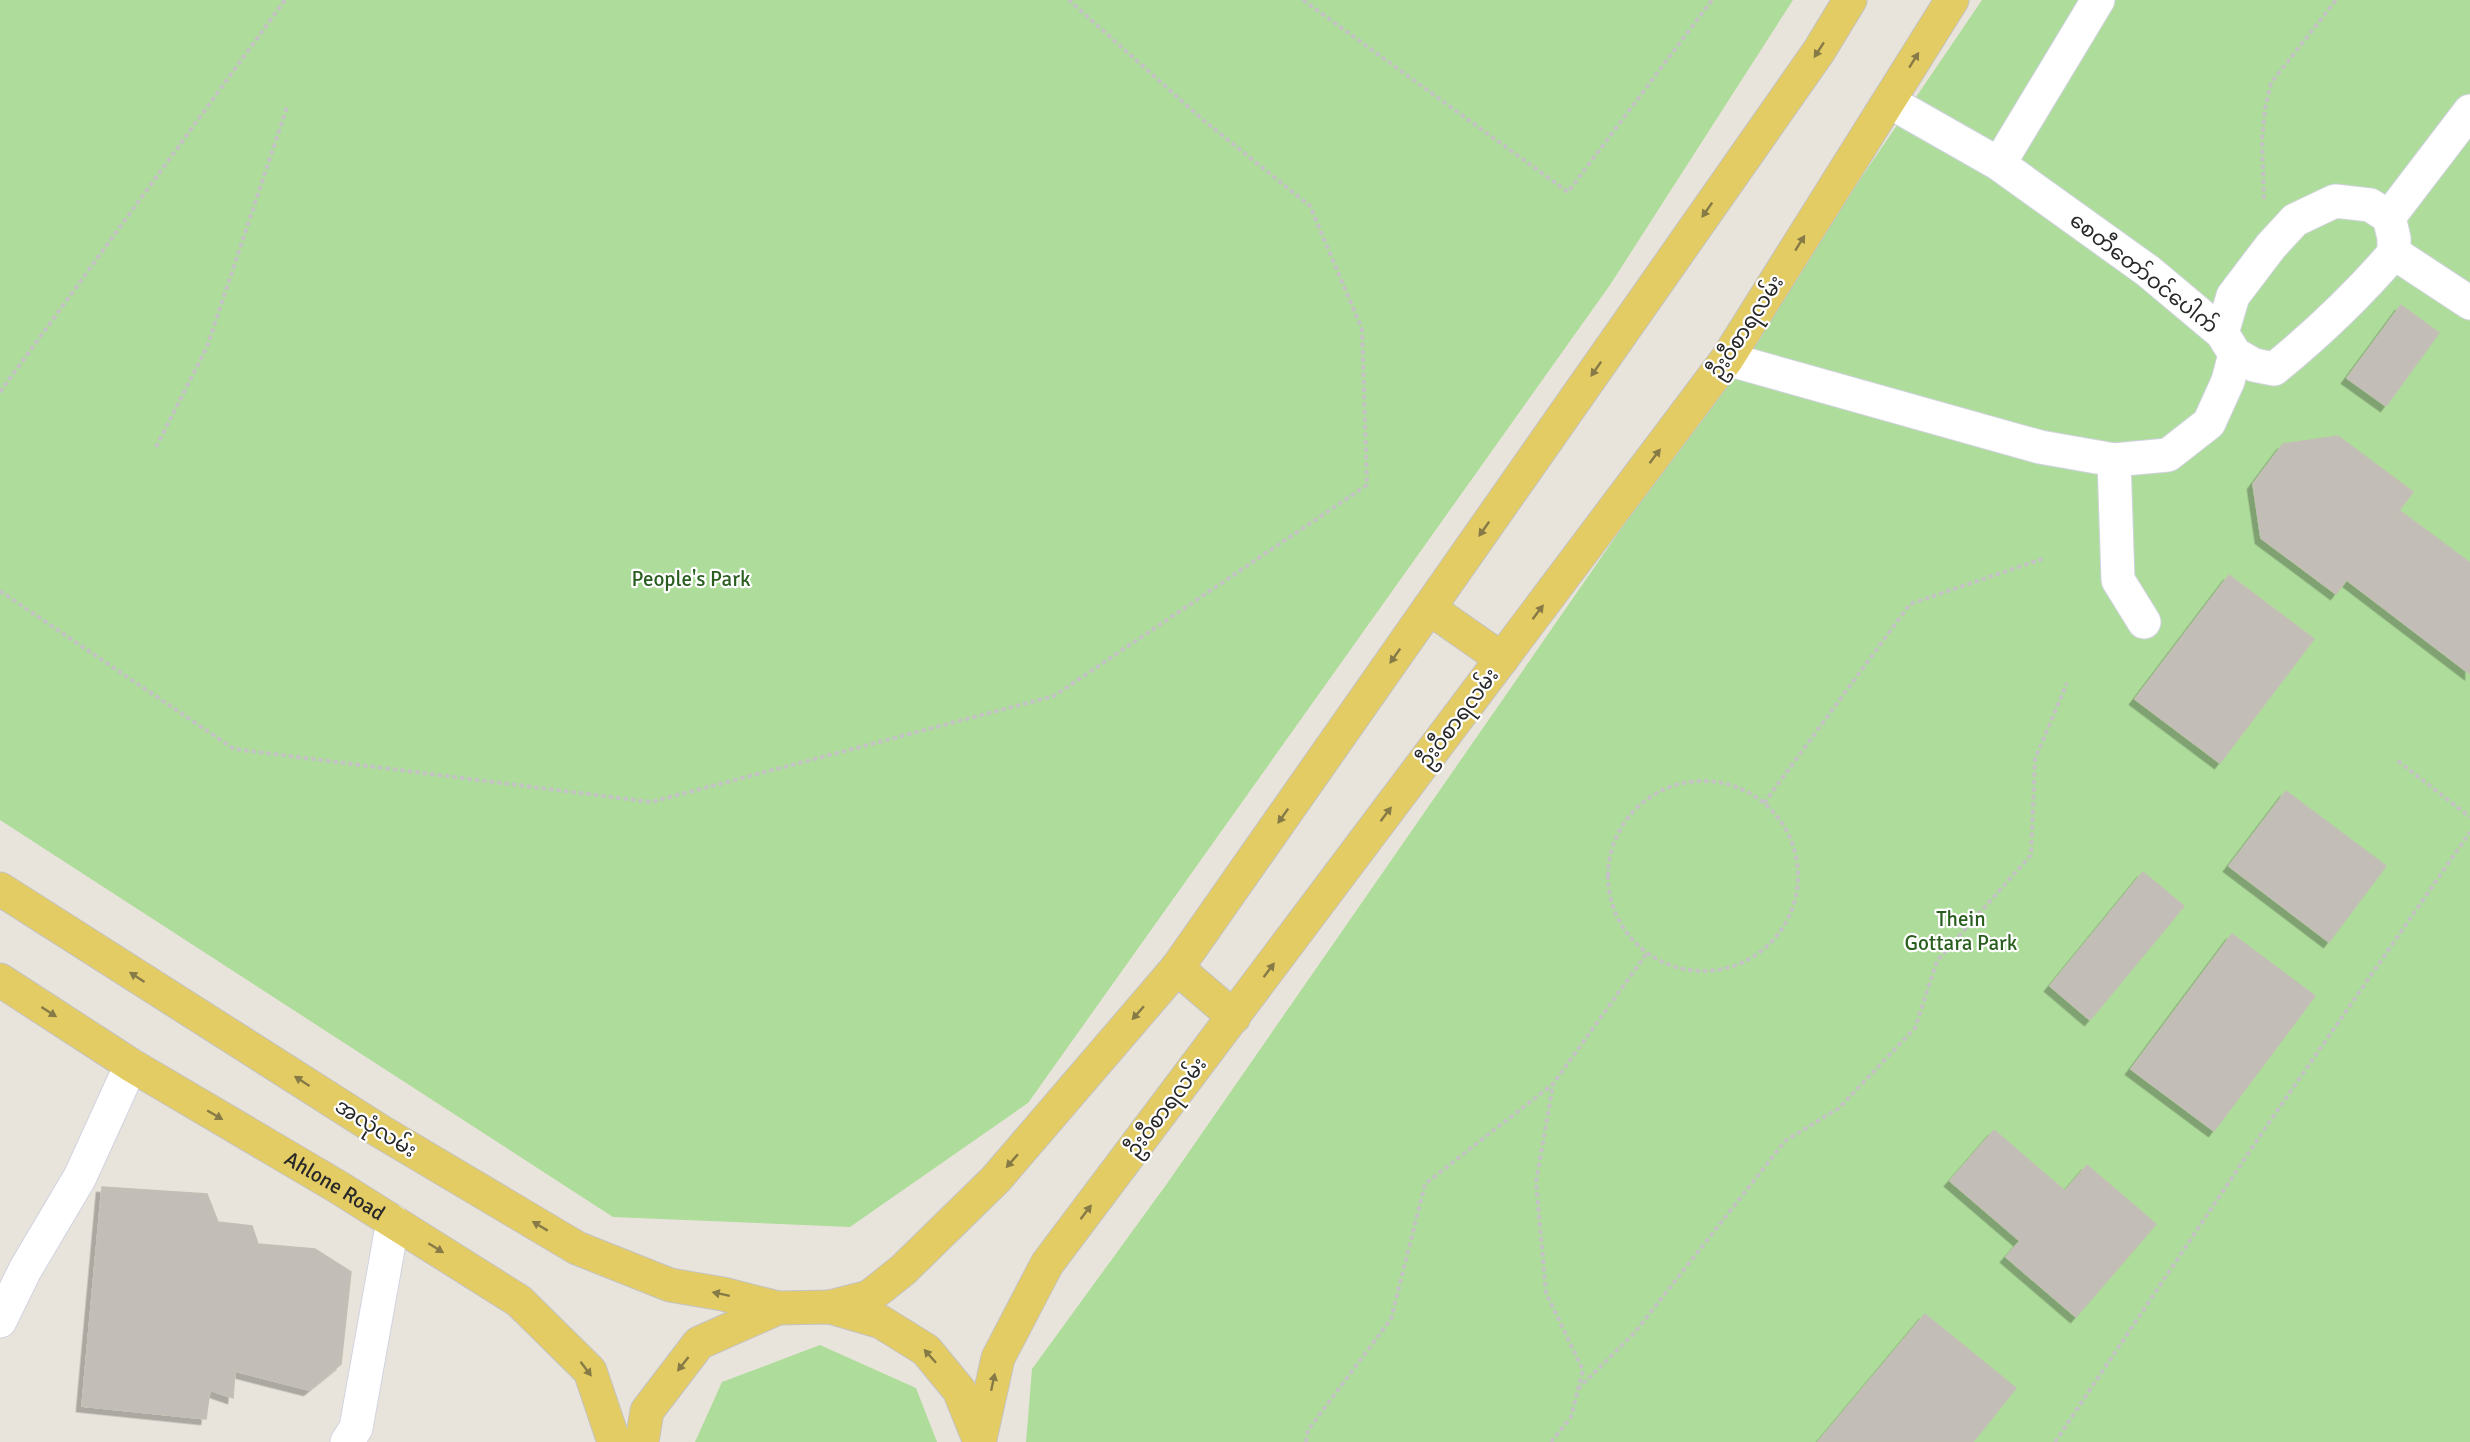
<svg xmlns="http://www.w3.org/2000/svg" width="2470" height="1442" font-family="Signika,'Noto Sans Myanmar',sans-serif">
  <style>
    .green { fill: #aedc9b }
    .building { fill: #c2bdb7; stroke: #c4bfb5; stroke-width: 1.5; filter: url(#shadow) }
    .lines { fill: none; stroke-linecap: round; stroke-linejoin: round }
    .minor-casing { stroke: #d0d2e0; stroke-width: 35 }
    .major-casing { stroke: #c3c3c3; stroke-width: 35 }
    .path { stroke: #c3c3c3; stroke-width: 4; stroke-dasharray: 4.5 3; stroke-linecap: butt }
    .minor { stroke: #fff; stroke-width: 33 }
    .major { stroke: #e4cc65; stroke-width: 33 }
    .oneway { fill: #867a46 }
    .labels { text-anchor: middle; stroke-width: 4.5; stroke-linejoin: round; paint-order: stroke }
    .street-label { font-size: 21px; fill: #282828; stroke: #fff }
    .park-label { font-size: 21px; fill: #295e1f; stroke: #fff }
  </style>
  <defs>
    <filter id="shadow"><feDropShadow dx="-5.5" dy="5.5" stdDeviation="0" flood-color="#0004"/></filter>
  </defs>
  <rect width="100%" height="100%" fill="#e9e4db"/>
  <!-- green -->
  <path class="green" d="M0 0H1793L1610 285 1028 1103 850 1227 613 1217 0 820Z
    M1982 0H2470V1442H1026L1032 1369 1166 1185 1700 415Z
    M820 1345 916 1388 937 1442H695L722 1382Z"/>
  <!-- building -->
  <path class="building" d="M2401 305 2439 333 2386 406 2347 378Z
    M2338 436 2413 492 2336 594 2261 538 2253 484 2283 444Z
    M2399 510 2470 563V674L2347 580Z
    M2229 575 2314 639 2220 763 2135 699Z
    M2286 791 2386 866 2329 942 2229 866Z
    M2143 872 2184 906 2090 1020 2050 986Z
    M2232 934 2315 996 2214 1131 2131 1069Z
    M1994 1130 2065 1191 2087 1165 2156 1224 2076 1317 2006 1257 2020 1241 1950 1181Z
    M102 1187 207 1194 218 1222 252 1226 258 1244 315 1249 351 1272 341 1364 309 1390 235 1371 233 1398 210 1390 206 1419 82 1406Z
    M1925 1314 2016 1388 1973 1442H1818Z"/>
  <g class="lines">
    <defs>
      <path id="minor" d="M1999 164 2098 0
        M2394 253 2470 303
        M2222 333 2233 296 2271 246 2295 220 2335 201 2370 205 2389 217 2470 111
        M2235 354 2254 365 2274 369C2317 334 2358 295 2394 253V238L2389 217
        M1727 359 2040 447 2114 460 2168 455 2209 423 2228 381 2235 354 2222 333 2148 271 1999 164 1890 102
        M2114 460 2118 580 2144 622
        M0 1321 25 1270 80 1177 131 1065
        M347 1442 356 1428 393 1221"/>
      <g id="major">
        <path d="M1429 608 1502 659"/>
        <path d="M0 889 380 1131 577 1248 670 1285 723 1294 778 1308"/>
        <path d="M1177 968 1234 1017"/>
        <path id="s1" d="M0 980 131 1065 338 1187 519 1301 590 1371 614 1442"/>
        <path d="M830 1307 869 1297 903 1270 996 1179 1177 968 1819 51 1850 0"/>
        <path d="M980 1439 998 1358 1047 1264 1727 359 1952 0"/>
        <path d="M642 1442 647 1411 699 1343 778 1308 830 1307 881 1322 926 1350 959 1390 980 1442"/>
      </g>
    </defs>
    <!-- minor casing -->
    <use href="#minor" class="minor-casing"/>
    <!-- major casing -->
    <use href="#major" class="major-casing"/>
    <!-- path -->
    <path class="path" d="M1303 0 1568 192 1712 0
      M2264 199 2262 140 2265 109 2271 83 2336 0
      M0 392 285 0
      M156 447 207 347 287 107
      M0 591 234 749 651 802 1054 696 1367 485 1362 329 1310 206 1202 119 1069 0
      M2398 761 2470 817
      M1608 876a95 95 0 1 1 190 0a95 95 0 1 1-190 0Z
      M1764 803 1910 604 2045 558
      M1578 1389 1635 1332 1785 1141 1839 1108 1915 1028 1937 961 2031 855 2035 759 2067 683
      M1306 1442 1308 1430 1391 1319 1425 1184 1553 1084 1647 953
      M1551 1442 1571 1417 1583 1370 1546 1293 1536 1182 1553 1085
      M2055 1442 2268 1124 2470 832"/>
    <!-- minor -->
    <use href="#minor" class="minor"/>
    <!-- major -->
    <use href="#major" class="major"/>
  </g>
  <!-- one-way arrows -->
  <defs><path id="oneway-solid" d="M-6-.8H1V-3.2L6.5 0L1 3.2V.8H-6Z" transform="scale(1.5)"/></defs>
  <g class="oneway">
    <use href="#oneway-solid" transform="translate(1819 50) rotate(123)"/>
    <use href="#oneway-solid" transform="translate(1914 60) rotate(-58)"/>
    <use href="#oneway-solid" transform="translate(1707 210) rotate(125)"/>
    <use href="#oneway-solid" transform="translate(1800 243) rotate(-58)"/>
    <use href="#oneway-solid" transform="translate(1596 369) rotate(125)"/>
    <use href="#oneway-solid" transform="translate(1655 456) rotate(-53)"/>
    <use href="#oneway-solid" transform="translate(1484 529) rotate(125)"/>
    <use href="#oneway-solid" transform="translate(1538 612) rotate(-53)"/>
    <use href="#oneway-solid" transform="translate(1395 656) rotate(125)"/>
    <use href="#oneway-solid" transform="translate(1386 814) rotate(-53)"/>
    <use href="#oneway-solid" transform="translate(1283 816) rotate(125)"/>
    <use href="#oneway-solid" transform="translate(1269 970) rotate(-53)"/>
    <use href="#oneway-solid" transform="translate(137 977) rotate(-147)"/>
    <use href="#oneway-solid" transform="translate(49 1012) rotate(33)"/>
    <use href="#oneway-solid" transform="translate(1138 1013) rotate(131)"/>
    <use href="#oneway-solid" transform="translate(302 1081) rotate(-147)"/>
    <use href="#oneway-solid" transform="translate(215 1115) rotate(30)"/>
    <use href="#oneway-solid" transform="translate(1012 1161) rotate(131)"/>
    <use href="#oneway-solid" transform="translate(1086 1212) rotate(-53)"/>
    <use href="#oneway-solid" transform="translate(540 1226) rotate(-149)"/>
    <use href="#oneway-solid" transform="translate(436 1248) rotate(32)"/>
    <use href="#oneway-solid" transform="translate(721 1294) rotate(-168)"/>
    <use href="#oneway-solid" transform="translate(930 1356) rotate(-132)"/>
    <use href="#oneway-solid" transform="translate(683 1364) rotate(128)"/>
    <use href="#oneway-solid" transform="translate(586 1369) rotate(53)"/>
    <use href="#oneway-solid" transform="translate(993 1382) rotate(-78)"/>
  </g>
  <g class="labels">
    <!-- street labels -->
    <g class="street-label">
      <text transform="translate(2144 273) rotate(38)" y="7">စေတီတော်ဝင်ပေါက်</text>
      <text transform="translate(1746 327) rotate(-57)" y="7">ဦးဝီစာရလမ်း</text>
      <text transform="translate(1458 718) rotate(-53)" y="7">ဦးဝီစာရလမ်း</text>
      <text transform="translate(1166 1107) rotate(-53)" y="7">ဦးဝီစာရလမ်း</text>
      <text transform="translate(376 1128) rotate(32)" y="7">အလုံလမ်း</text>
      <text dy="7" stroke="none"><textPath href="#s1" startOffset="393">Ahlone Road</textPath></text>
    </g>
    <!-- park labels -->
    <g class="park-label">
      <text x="691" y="586">People's Park</text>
      <text x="1961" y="926">Thein<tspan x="1961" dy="24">Gottara Park</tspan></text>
    </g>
  </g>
</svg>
